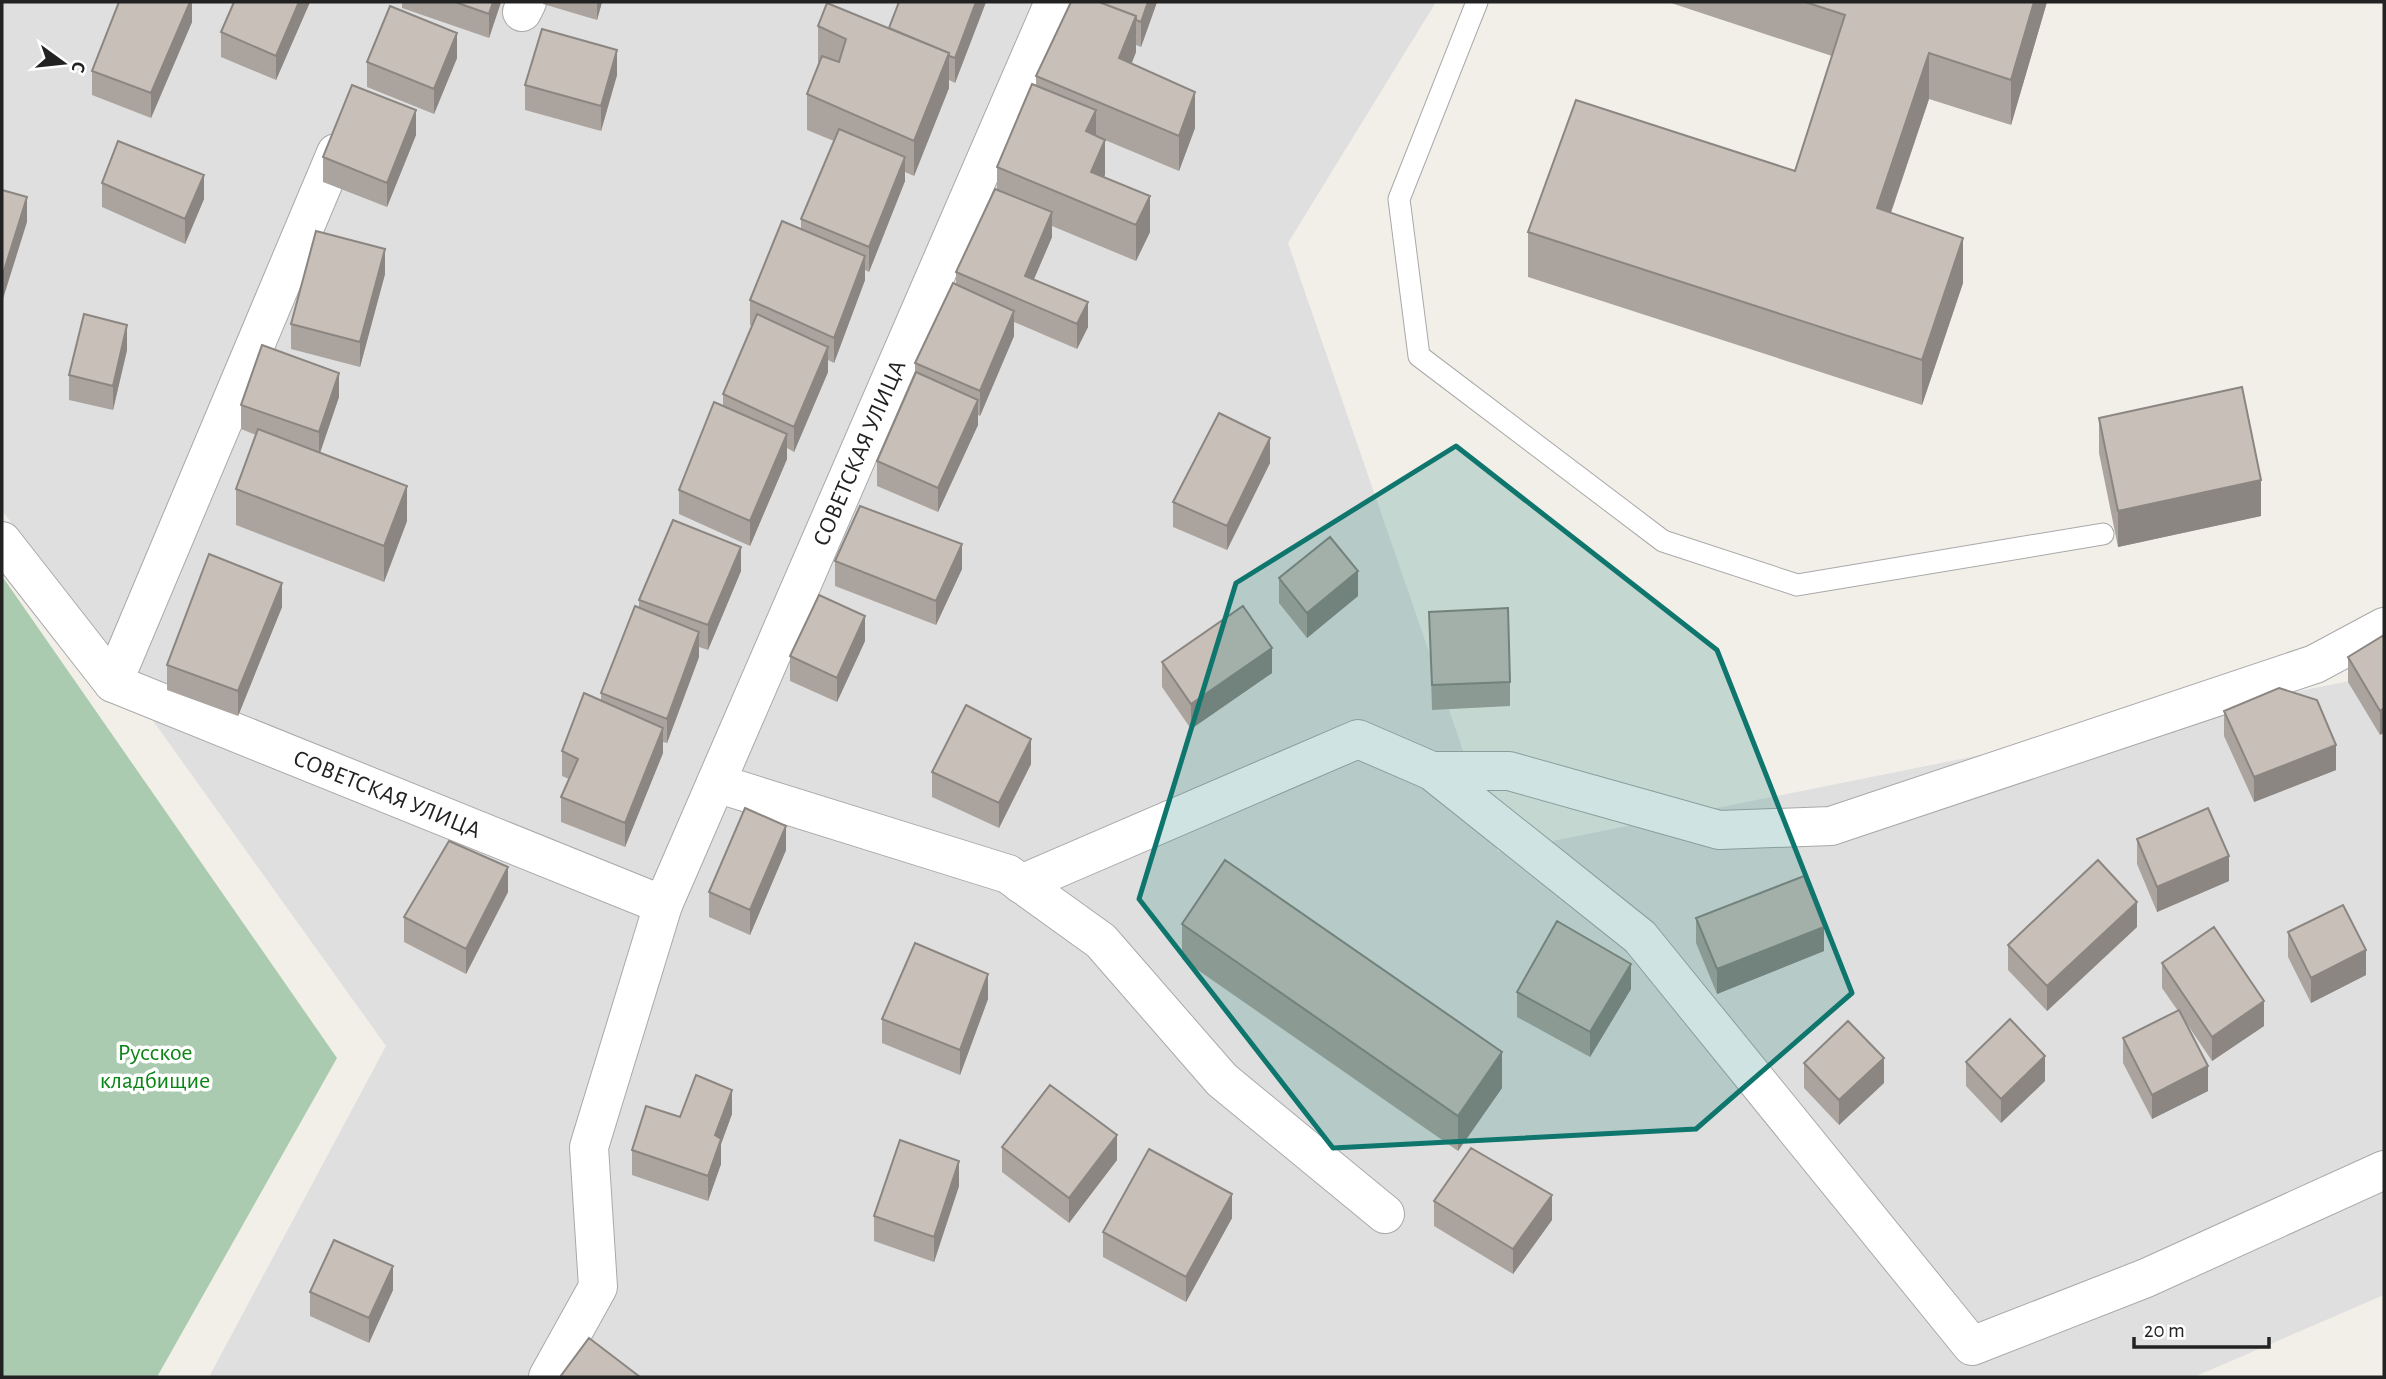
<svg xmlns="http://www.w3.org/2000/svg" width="2386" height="1379" font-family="'Alegreya Sans',sans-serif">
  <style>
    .residential { fill: #e0dfdf }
    .cemetery { fill: #aacbaf }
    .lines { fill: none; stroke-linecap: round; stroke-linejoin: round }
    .service-casing { stroke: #a9a9a9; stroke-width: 23 }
    .minor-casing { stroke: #a9a9a9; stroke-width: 40 }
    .service { stroke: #fff; stroke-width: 21 }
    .minor { stroke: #fff; stroke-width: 38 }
    .wall { fill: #aba49e }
    .shaded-wall { fill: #8b8681 }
    .building { fill: #c7bfb8; stroke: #8b8681; stroke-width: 2 }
    .marked { fill: #0f766e; fill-opacity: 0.2; stroke: #0f766e; stroke-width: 5; stroke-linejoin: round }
    .labels { text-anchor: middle; stroke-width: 7; stroke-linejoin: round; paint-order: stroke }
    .street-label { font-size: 24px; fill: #222; stroke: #fff }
    .park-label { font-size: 24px; fill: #0c8416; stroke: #fff }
  </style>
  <rect width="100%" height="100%" fill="#f2efe9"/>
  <!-- residential -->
  <path class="residential" d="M2 2H1436L1288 243 1498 852 2384 674V1295L2194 1377H209L386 1046 2 510Z"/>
  <!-- cemetery -->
  <path class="cemetery" d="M2 576 337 1058 157 1377H2Z"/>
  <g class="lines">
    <defs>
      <path id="service" d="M1477 2 1399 199 1419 356 1663 541 1797 585 2103 534"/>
      <g id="minor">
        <path d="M522 12 527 2"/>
        <path id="s1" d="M2 541 113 683 663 905"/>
        <path d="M113 683 336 153"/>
        <path d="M1432 771H1509L1719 830 1831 826 2315 664 2384 627"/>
        <path d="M716 783 1008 874 1101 941 1222 1080 1385 1214"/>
        <path d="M1021 884 1358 739 1432 771 1640 937 1972 1346 2146 1278 2384 1170"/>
        <path id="s2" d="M548 1377 598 1287 589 1147 663 905 1054 2"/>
      </g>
    </defs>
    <!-- service casing -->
    <use href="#service" class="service-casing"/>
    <!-- minor casing -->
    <use href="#minor" class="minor-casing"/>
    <!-- service -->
    <use href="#service" class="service"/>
    <!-- minor -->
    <use href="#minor" class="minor"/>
  </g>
  <!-- wall -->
  <path class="wall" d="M192 2V22L151 118 92 95V71Z
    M310 2 276 80 221 57V32Z
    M402 2H501L489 38 402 8Z
    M543 2H602L597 20 543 4Z
    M986 2 955 83 949 80V88L914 176 905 172V181L869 272 865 270V280L834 363 828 360V372L794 452 787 448V459L750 546 679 514V490L723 406V394L752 326 750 325V300L801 228V219L834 141 807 130V94L820 63 818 62V26L889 28Z
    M1157 2 1141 47 1136 45V52L1132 63 1195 128 1179 171 1105 140 1104 178 1150 232 1136 261 1052 226V237L1034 279 1088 327 1077 349 1014 322V336L980 416 978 415V425L938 512 877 486V461L915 375V363L956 284V272L997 190V167L1036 86V76Z
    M1668 2H2047L2011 125 1929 99 1891 213 1963 283 1922 405 1528 277V232L1795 171 1832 56Z
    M457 58 434 114 367 87V62Z
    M617 75 601 131 525 110V85Z
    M416 135 387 207 323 182V157Z
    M102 183 204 199 185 244 102 207Z
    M385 274 360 367 291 349V324Z
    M127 350 113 410 69 400V375Z
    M339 397 320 452 407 521 384 582 236 525V489L256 435 241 429V405Z
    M2099 418 2261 516 2118 547 2099 453Z
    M1270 463 1227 550 1173 527V502Z
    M835 561 962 569 936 625 835 586Z
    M741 571 708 650 699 647V657L667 743 663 742V753L625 847 561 822V797L569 779 562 776V751L601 701V693L639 607V600Z
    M1279 578 1358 596 1307 638 1279 603Z
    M282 607 238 716 167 690V665Z
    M1429 612 1510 682V706L1432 710Z
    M2384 635 2380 735 2348 682V657Z
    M865 641 837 702 790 681V656Z
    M1162 662 1272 673 1191 729 1162 687Z
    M2224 711 2336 770 2254 802 2224 736Z
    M2383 761H2384V789L2383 786Z
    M1031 764 999 828 932 797V772Z
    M2137 839 2229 881 2157 912 2137 864Z
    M786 850 750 935 709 917V892Z
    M508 892 466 974 404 942V917Z
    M1696 918 1824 951 1717 994 1696 943Z
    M1182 924 1502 1088 1458 1151 1182 959Z
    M2137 927 2047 1011 2008 970V945Z
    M2288 932 2366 975 2311 1003 2288 957Z
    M2162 963 2264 1026 2212 1061 2183 1018 2208 1091 2152 1119 2123 1063V1038L2178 1011 2162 988Z
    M1631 989 1590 1057 1517 1017V992Z
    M988 999 960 1075 882 1043V1019Z
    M1966 1062 2045 1081 2001 1123 1966 1086Z
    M1804 1063 1884 1083 1839 1125 1804 1088Z
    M732 1114 721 1144V1164L708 1201 632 1175V1150L680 1117Z
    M1002 1147 1117 1160 1069 1223 1002 1172Z
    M959 1186 934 1262 874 1241V1216Z
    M1434 1201 1552 1220 1513 1274 1434 1226Z
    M1232 1218 1186 1302 1103 1257V1232Z
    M393 1290 369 1343 310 1316V1292Z"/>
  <!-- shaded-wall -->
  <path class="shaded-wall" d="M190 2H192V22L151 118V93Z
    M299 2H310L276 80V56Z
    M493 2H501L489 38V14Z
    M597 2H602L597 20Z
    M976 2H986L955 83V58Z
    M1148 2H1157L1141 47V22Z
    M2034 2H2047L2011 125V80Z
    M1136 16V52L1119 93V58Z
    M457 33V58L434 114V89Z
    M617 50V75L601 131V106Z
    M949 53V88L914 176V141Z
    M1929 53V99L1877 253V208Z
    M1195 92V128L1179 171V136Z
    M416 110V135L387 207V183Z
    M1096 110V146L1086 131Z
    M1105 140V175L1091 208V172Z
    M905 157V181L869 272V247Z
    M204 175V199L185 244V219Z
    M1150 196V232L1136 261V225Z
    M27 197V222L2 302V277Z
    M1052 212V237L1025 300V276Z
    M1963 238V283L1922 405V360Z
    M385 249V274L360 367V342Z
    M865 256V280L834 363V338Z
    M1088 302V327L1077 349V324Z
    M1014 311V336L980 416V391Z
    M127 325V350L113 410V386Z
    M828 347V372L794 452V427Z
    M339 373V397L319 456V432Z
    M978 400V425L938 512V488Z
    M787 434V459L750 546V521Z
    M1270 438V463L1227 550V526Z
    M2261 480V516L2118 547V511Z
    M407 486V521L384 582V546Z
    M962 544V569L936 625V601Z
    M741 547V571L708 650V625Z
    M1358 571V596L1307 638V613Z
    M282 583V607L238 716V691Z
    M865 616V641L837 702V678Z
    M699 632V657L667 743V719Z
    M1272 648V673L1191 729V704Z
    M2384 708V733L2380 735V711Z
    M663 728V753L625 847V823Z
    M1031 739V764L999 828V803Z
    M2336 745V770L2254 802V777Z
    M786 826V850L750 935V910Z
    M2229 856V881L2157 912V887Z
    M508 867V892L466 974V949Z
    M2137 902V927L2047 1011V986Z
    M1824 927V951L1717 994V969Z
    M2366 950V975L2311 1003V978Z
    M1631 964V989L1590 1057V1032Z
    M988 974V999L960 1075V1050Z
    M2264 1001V1026L2212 1061V1037Z
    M1502 1052V1088L1458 1151V1116Z
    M2045 1056V1081L2001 1123V1099Z
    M1884 1058V1083L1839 1125V1100Z
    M2208 1066V1091L2152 1119V1095Z
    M732 1090V1114L721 1144V1164L708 1201V1176L715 1135Z
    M1117 1135V1160L1069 1223V1198Z
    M959 1161V1186L934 1262V1237Z
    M1232 1194V1218L1186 1302V1277Z
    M1552 1195V1220L1513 1274V1249Z
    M393 1266V1290L369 1343V1318Z"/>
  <!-- building -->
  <path class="building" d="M119 2H190L151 93 92 71Z
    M234 2H299L276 56 221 32Z
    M455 2H493L489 14Z
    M899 2H976L955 58 949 56V53L889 28Z
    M1071 2H1099L1136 16 1119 58 1195 92 1179 136 1036 76Z
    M1099 2H1148L1141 22 1136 20V16Z
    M1805 2H2034L2011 80 1929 53 1877 208 1963 238 1922 360 1528 232 1576 100 1795 171 1845 15Z
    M827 3 949 53 914 141 807 94 822 56 839 62 846 39 818 26Z
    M390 6 457 33 434 89 367 62Z
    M542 29 617 50 601 106 525 85Z
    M1032 84 1096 110 1086 131 1105 140 1091 172 1150 196 1136 225 997 167Z
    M352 85 416 110 387 183 323 157Z
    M839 129 905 157 869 247 801 219Z
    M118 141 204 175 185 219 102 183Z
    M995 189 1052 212 1025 276 1088 302 1077 324 956 272Z
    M2 190 27 197 2 277Z
    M782 221 865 256 834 338 750 300Z
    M316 231 385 249 360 342 291 324Z
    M953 283 1014 311 980 391 915 363Z
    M84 314 127 325 113 386 69 375Z
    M757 314 828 347 794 427 723 394Z
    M262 345 339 373 319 432 241 405Z
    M916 372 978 400 938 488 877 461Z
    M2242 387 2261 480 2118 511 2099 418Z
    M714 402 787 434 750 521 679 490Z
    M1219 413 1270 438 1227 526 1173 502Z
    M258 429 407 486 384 546 236 489Z
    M860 506 962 544 936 601 835 561Z
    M673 520 741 547 708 625 639 600Z
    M1330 537 1358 571 1307 613 1279 578Z
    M209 554 282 583 238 691 167 665Z
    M819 595 865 616 837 678 790 656Z
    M635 606 699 632 667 719 601 693Z
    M1243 606 1272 648 1191 704 1162 662Z
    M1508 608 1510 682 1432 685 1429 612Z
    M2384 635V708L2380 711 2348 657Z
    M2279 688 2317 700 2336 745 2254 777 2224 711Z
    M584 693 663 728 625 823 561 797 578 759 562 751Z
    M966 705 1031 739 999 803 932 772Z
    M745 808 786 826 750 910 709 892Z
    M2208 808 2229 856 2157 887 2137 839Z
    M449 841 508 867 466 949 404 917Z
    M1225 860 1502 1052 1458 1116 1182 924Z
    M2098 860 2137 902 2047 986 2008 945Z
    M1804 876 1824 927 1717 969 1696 918Z
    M2343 905 2366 950 2311 978 2288 932Z
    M1557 921 1631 964 1590 1032 1517 992Z
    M2214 927 2264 1001 2212 1037 2162 963Z
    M915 943 988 974 960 1050 882 1019Z
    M2179 1010 2208 1066 2152 1095 2123 1038Z
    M2010 1019 2045 1056 2001 1099 1966 1062Z
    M1848 1021 1884 1058 1839 1100 1804 1063Z
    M696 1075 732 1090 715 1135 721 1139 708 1176 632 1150 646 1106 680 1117Z
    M1050 1085 1117 1135 1069 1198 1002 1147Z
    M900 1140 959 1161 934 1237 874 1216Z
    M1471 1148 1552 1195 1513 1249 1434 1201Z
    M1149 1149 1232 1194 1186 1277 1103 1232Z
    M334 1240 393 1266 369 1318 310 1292Z
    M589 1338 640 1377H560Z"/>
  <!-- marked area -->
  <path class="marked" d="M1456 446 1717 650 1852 993 1696 1129 1333 1148 1139 899 1236 583Z"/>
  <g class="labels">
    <!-- street labels -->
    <g class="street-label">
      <text dy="8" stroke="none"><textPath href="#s2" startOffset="989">СОВЕТСКАЯ УЛИЦА</textPath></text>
      <text dy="8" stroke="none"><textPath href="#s1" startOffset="476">СОВЕТСКАЯ УЛИЦА</textPath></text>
    </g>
    <!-- park labels -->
    <g class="park-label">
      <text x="155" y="1060">Русское<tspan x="155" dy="28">кладбищие</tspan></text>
    </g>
  </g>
  <!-- border -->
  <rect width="2386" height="1379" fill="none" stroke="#222222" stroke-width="7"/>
  <!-- north arrow -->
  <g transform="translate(63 63) rotate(105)" stroke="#ffffff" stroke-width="5" paint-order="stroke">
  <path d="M0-5L12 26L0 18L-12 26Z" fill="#222222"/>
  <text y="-10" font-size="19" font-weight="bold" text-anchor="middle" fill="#222222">С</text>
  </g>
  <!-- scale -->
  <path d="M2134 1337v10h135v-10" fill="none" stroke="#222222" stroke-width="3.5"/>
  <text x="2144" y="1337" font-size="21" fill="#222222" stroke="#ffffff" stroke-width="5" paint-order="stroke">20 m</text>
</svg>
